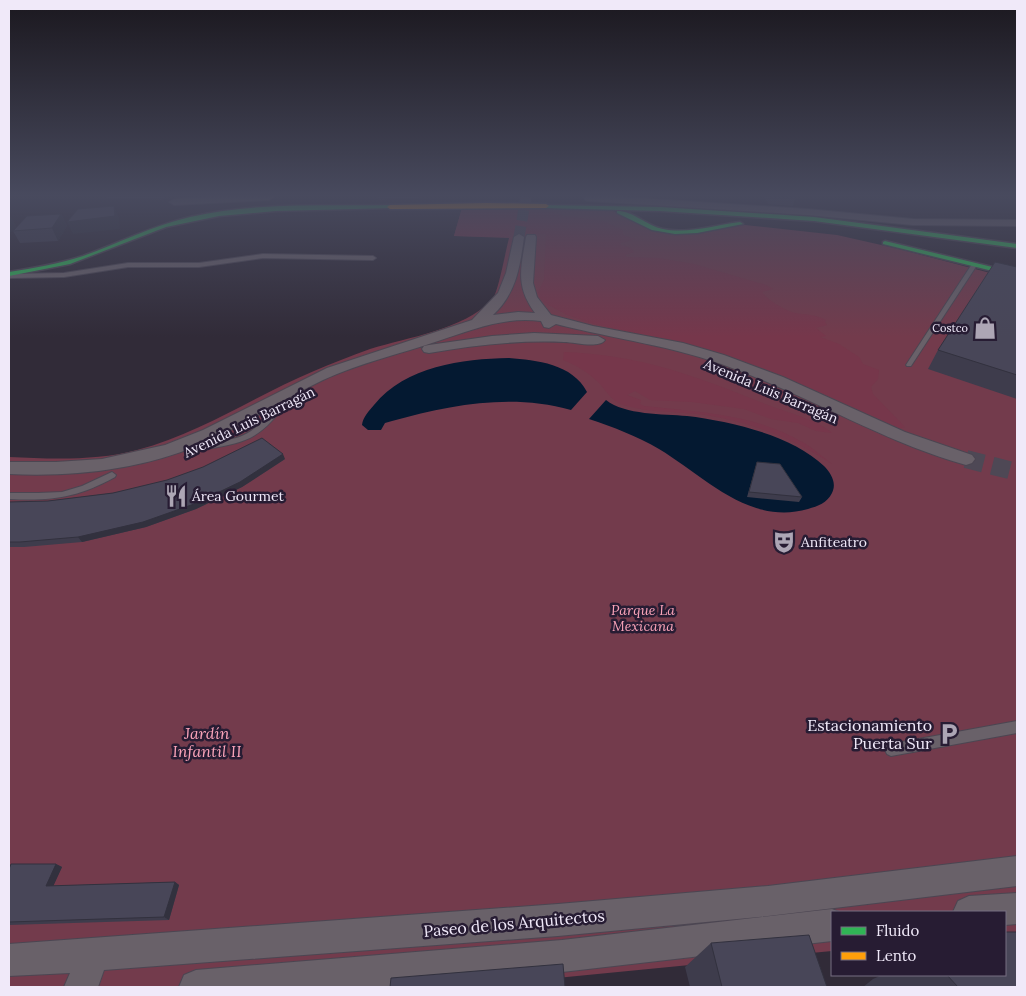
<svg xmlns="http://www.w3.org/2000/svg" width="1026" height="996" font-family="Lora,serif">
  <style>
    .green { fill: #733b4c }
    .forest { fill: #76374b }
    .water { fill: #041931 }
    .lines { fill: none; stroke-linecap: round; stroke-linejoin: round }
    .street-tunnel-far1 { stroke: #4e4855; stroke-width: 11; stroke-dasharray: 11 5.5; stroke-linecap: butt }
    .street-tunnel { stroke: #4e4855; stroke-width: 18; stroke-dasharray: 18 9; stroke-linecap: butt }
    .lane-casing { stroke: #4c4652; stroke-width: 2 }
    .street-casing { stroke: #4c4652; stroke-width: 2 }
    .fast-casing { stroke: #4c4652; stroke-width: 3 }
    .slow-casing { stroke: #4c4652; stroke-width: 3 }
    .lane { fill: #696169; fill-rule: evenodd }
    .street { fill: #696169; fill-rule: evenodd }
    .fast { fill: #30b455; fill-rule: evenodd }
    .slow { fill: #ff9f0a; fill-rule: evenodd }
    .wall { fill: #3e3c4c }
    .shaded-wall { fill: #32313e }
    .building { fill: #484658; stroke: #32313e }
    .labels { text-anchor: middle; stroke-width: 5; stroke-linejoin: round; paint-order: stroke }
    .far-poi-label { font-size: 11px; fill: #f0e9f9; stroke: #271c33; text-anchor: end }
    .street-label { font-size: 14px; fill: #f0e9f9; stroke: #271c33 }
    .poi-label { font-size: 14px; fill: #f0e9f9; stroke: #271c33; text-anchor: start }
    .park-label { font-size: 14px; font-style: italic; fill: #faa3b9; stroke: #271c33 }
    .near-poi-label { font-size: 16px; fill: #f0e9f9; stroke: #271c33; text-anchor: end }
    .near-park-label { font-size: 16px; font-style: italic; fill: #faa3b9; stroke: #271c33 }
    .near-street-label { font-size: 16px; fill: #f0e9f9; stroke: #271c33 }
  </style>
  <rect width="100%" height="100%" fill="#312b38"/>
  <!-- green -->
  <path class="green" d="M462 208 604 209 622 213 662 232 745 225 837 235 899 249 1017 280V934L1005 935V912H832V951L465 987H9V457C51 459 96 461 137 450 201 433 254 396 314 371 332 363 351 356 370 349 409 337 462 330 492 300 498 294 506 249 509 238L454 236Z"/>
  <!-- forest -->
  <path class="forest" d="M462 208 545 210 564 216 603 221 623 230V235L635 239 621 243V245L631 248 634 252 625 255 627 257 658 258 694 264 766 285 773 289 762 292C767 300 786 311 795 313 806 315 815 314 826 320L825 322 827 325 816 328 826 336 820 337 839 344 859 357 863 364 879 370 878 379 871 387 873 394 905 427 898 429 674 342 595 324 567 315 547 304 540 298 538 292 544 280 546 234 509 232V237L454 236Z
    M564 352C644 355 700 378 773 407 790 413 819 421 832 433L816 431 798 423 771 419 744 409 692 402 650 400 635 391 627 395 641 400 640 404 644 406C698 412 756 414 804 443 814 449 823 457 832 464 794 439 751 422 705 415 678 411 649 413 623 405 610 400 607 391 598 382 588 372 576 365 563 360Z"/>
  <!-- water -->
  <path class="water" d="M509 358C536 360 573 364 587 392L571 410C511 393 450 405 392 421L385 423 381 430H368L362 425C363 417 369 411 374 405 406 366 462 359 509 358Z
    M606 400C625 415 663 414 687 416 729 421 792 435 824 466 831 473 837 483 832 493 827 503 818 506 808 509 749 526 704 476 659 449 637 436 613 427 589 419Z"/>
  <g class="lines">
    <!-- street-tunnel-far1 -->
    <path class="street-tunnel-far1" d="M519 237 526 197"/>
    <!-- street-tunnel -->
    <path class="street-tunnel" d="M966 459 1017 472"/>
    <defs>
      <path id="lane" d="M263 254 373 256 376 258 373 260 263 258 199 267H128L64 277 9 278V274L64 273 128 263H199Z
        M972 264 977 265 911 366H907L906 365Z
        M275 407H281L282 409C258 440 243 443 206 449L202 446C209 440 223 441 232 439 251 435 263 422 275 407Z
        M112 472 116 475 115 477C77 498 52 501 9 499V493H38L62 492 82 486Z
        M1017 721V733L891 756 887 754 885 750 887 746 891 744Z"/>
      <path id="street" d="M209 197H274L269 200 174 205 169 202 174 199Z
        M584 197H622L807 209 913 219 1017 220V226L913 225 807 215 588 201 585 200Z
        M519 234 524 237C520 267 516 294 493 315L518 312 535 313C515 286 521 268 526 237L527 235H535L536 237 533 283 537 297 551 315 593 326 683 343 724 355 783 377 905 432 972 455 975 459 972 463 966 465C884 442 811 397 732 368 675 346 614 339 556 324L549 328 544 327 541 321C504 316 472 330 438 341 400 354 360 363 323 380 281 400 242 427 199 445 139 470 73 477 9 474V462H56L102 459 165 445 203 430 327 368 472 320 498 293 506 273 514 237Z
        M534 333 598 336 605 340C599 349 574 342 564 342 519 340 474 345 429 353L424 352 422 349 424 346 429 345 492 336Z
        M1017 856V886L768 916 558 936 104 970 98 987H64L70 973 9 976V944L558 904 768 886Z
        M1017 893V924L1005 925V912H953L958 901 969 896Z
        M832 909 839 912H832V941L562 972 387 987H179L184 975 196 970 562 940Z"/>
      <path id="fast" d="M390 205 393 207 392 208 276 211 219 216 166 227 70 264 9 276V272C34 268 59 264 83 256 119 243 152 226 190 217 255 202 324 206 390 205Z
        M544 205 660 207 814 217 1017 244V248L814 221 660 211 546 208 544 207Z
        M617 211C632 210 647 226 663 229 688 234 715 225 740 222L743 224 697 233 675 234 652 230 617 213Z
        M885 241 1017 273V277L883 244V242Z"/>
      <path id="slow" d="M487 203 546 204 549 206 546 208 390 209 387 207 390 205Z"/>
    </defs>
    <!-- lane casing -->
    <use href="#lane" class="lane-casing"/>
    <!-- street casing -->
    <use href="#street" class="street-casing"/>
    <!-- fast casing -->
    <use href="#fast" class="fast-casing"/>
    <!-- slow casing -->
    <use href="#slow" class="slow-casing"/>
    <!-- lane -->
    <use href="#lane" class="lane"/>
    <!-- street -->
    <use href="#street" class="street"/>
    <!-- fast -->
    <use href="#fast" class="fast"/>
    <!-- slow -->
    <use href="#slow" class="slow"/>
  </g>
  <!-- wall -->
  <path class="wall" d="M107 197H172H165L162 200 108 198Z
    M378 197H420L419 198 379 200Z
    M765 197H795V198L793 206 768 204Z
    M61 214 67 226 58 241 20 243 13 231 11 217 16 227Z
    M1017 267V399L928 369 938 350Z
    M285 459 242 487 196 509 146 527 82 542 24 547H9V502L48 501 113 493Z
    M757 462 802 497 799 502 747 497Z
    M56 864 62 867 53 886 175 882 179 885 169 920 9 925V869Z
    M711 943 827 987H690L685 967Z
    M882 975H1005L1017 987H863L873 979Z"/>
  <!-- shaded-wall -->
  <path class="shaded-wall" d="M114 206 119 218 120 229 73 234 67 222Z
    M61 214 67 226 58 241 52 228Z
    M11 217 18 229 9 233V219Z
    M283 454 285 459 242 487 196 509 146 527 82 542 78 537Z
    M56 864 62 867 52 889 46 886Z
    M175 882 179 885 169 920 164 917Z"/>
  <!-- building -->
  <path class="building" d="M770 197H795V198Z
    M114 206 115 216 67 222 78 209Z
    M61 214 52 228 13 231 27 216Z
    M995 262 1017 267V375L938 350Z
    M262 438 283 454 240 482 194 504 143 522 78 537 20 542H9V502L48 501 113 493 167 480 203 467Z
    M757 462 780 464 802 497 749 492Z
    M11 864H56L46 886 175 882 164 917 9 922V869Z
    M1005 932H1017V987H958L947 975H1005Z
    M809 935 827 987H722L711 943Z
    M563 964 565 987H390L391 978Z"/>
  <!-- sky -->
  <linearGradient id="sky" x2="0" y2="1"><stop stop-color="#1b181f"/><stop offset="0.58" stop-color="#484a5e"/><stop offset="1" stop-color="#484a5e" stop-opacity="0"/></linearGradient>
  <rect width="1026" height="337" fill="url(#sky)"/>
  <!-- icons -->
  <defs>
    <symbol id="shop-bare" viewBox="-9 -9 18 18"><path d="M-5-2.5h2.3a2.7 3.5 0 0 1 5.4 0H5L5.5 6h-11ZM-1.5-2.5h3a1.5 2.3 0 0 0-3 0Z" fill="#ada6b5" stroke="#271c33" stroke-width="2.5" paint-order="stroke"/></symbol>
    <symbol id="restaurant-bare" viewBox="-9 -9 18 18"><path d="M-5-6h1v4h1v-4h1v4h1v-4h1v5L-1.5 .5V6h-2V.5L-5-1ZM5-6V6H3V1.5H1.5Q1.5-4 5-6Z" fill="#ada6b5" stroke="#271c33" stroke-width="2.5" paint-order="stroke"/></symbol>
    <symbol id="theatre-bare" viewBox="-9 -9 18 18"><path d="M-5-5.5Q0-4 5-5.5V0Q5 5 0 6Q-5 5-5 0ZM-3.3-2.5H-1v1.5H-3.3ZM1-2.5H3.3v1.5H1ZM-2.8 1Q0 5.5 2.8 1Z" fill="#ada6b5" stroke="#271c33" stroke-width="2.5" paint-order="stroke"/></symbol>
    <symbol id="parking-bare" viewBox="-9 -9 18 18"><path d="M-3.5-5.5H1a3.5 3.5 0 0 1 0 7H-1V5.5H-3.5ZM-1-3.4V-.6H.8a1.4 1.4 0 0 0 0-2.8Z" fill="#ada6b5" stroke="#271c33" stroke-width="2.5" paint-order="stroke"/></symbol>
  </defs>
  <g fill-rule="evenodd">
    <use href="#shop-bare" x="969" y="312" width="32" height="32"/>
    <use href="#restaurant-bare" x="160" y="480" width="32" height="32"/>
    <use href="#theatre-bare" x="768" y="526" width="32" height="32"/>
    <use href="#parking-bare" x="933" y="718" width="32" height="32"/>
  </g>
  <g class="labels">
    <!-- far-poi labels -->
    <g class="far-poi-label">
      <text x="968" y="332">Costco</text>
    </g>
    <!-- street labels -->
    <g class="street-label">
      <text transform="translate(771 391) rotate(23)" y="5">Avenida Luis Barragán</text>
      <text transform="translate(249 422) rotate(-26)" y="5">Avenida Luis Barragán</text>
    </g>
    <!-- poi labels -->
    <g class="poi-label">
      <text x="192" y="501">Área Gourmet</text>
      <text x="801" y="547">Anfiteatro</text>
    </g>
    <!-- park labels -->
    <g class="park-label">
      <text x="643" y="615">Parque La<tspan x="643" dy="16">Mexicana</tspan></text>
    </g>
    <!-- near-poi labels -->
    <g class="near-poi-label">
      <text x="932" y="731">Estacionamiento<tspan x="932" dy="18">Puerta Sur</tspan></text>
    </g>
    <!-- near-park labels -->
    <g class="near-park-label">
      <text x="207" y="739">Jardín<tspan x="207" dy="18">Infantil II</tspan></text>
    </g>
    <!-- near-street labels -->
    <g class="near-street-label">
      <text transform="translate(514 923) rotate(-5)" y="6">Paseo de los Arquitectos</text>
    </g>
  </g>
  <!-- border -->
  <rect width="1026" height="996" fill="none" stroke="#f0e9f9" stroke-width="20"/>
  <!-- legend -->
  <rect x="831" y="911" width="175" height="65" fill="#271c33" stroke="#776e82"/>
  <rect x="841" y="927" width="25" height="8" fill="#30b455" stroke="#776e82"/>
  <text x="876" y="936" font-size="15" fill="#f0e9f9">Fluido</text>
  <rect x="841" y="952" width="25" height="8" fill="#ff9f0a" stroke="#776e82"/>
  <text x="876" y="961" font-size="15" fill="#f0e9f9">Lento</text>
</svg>
